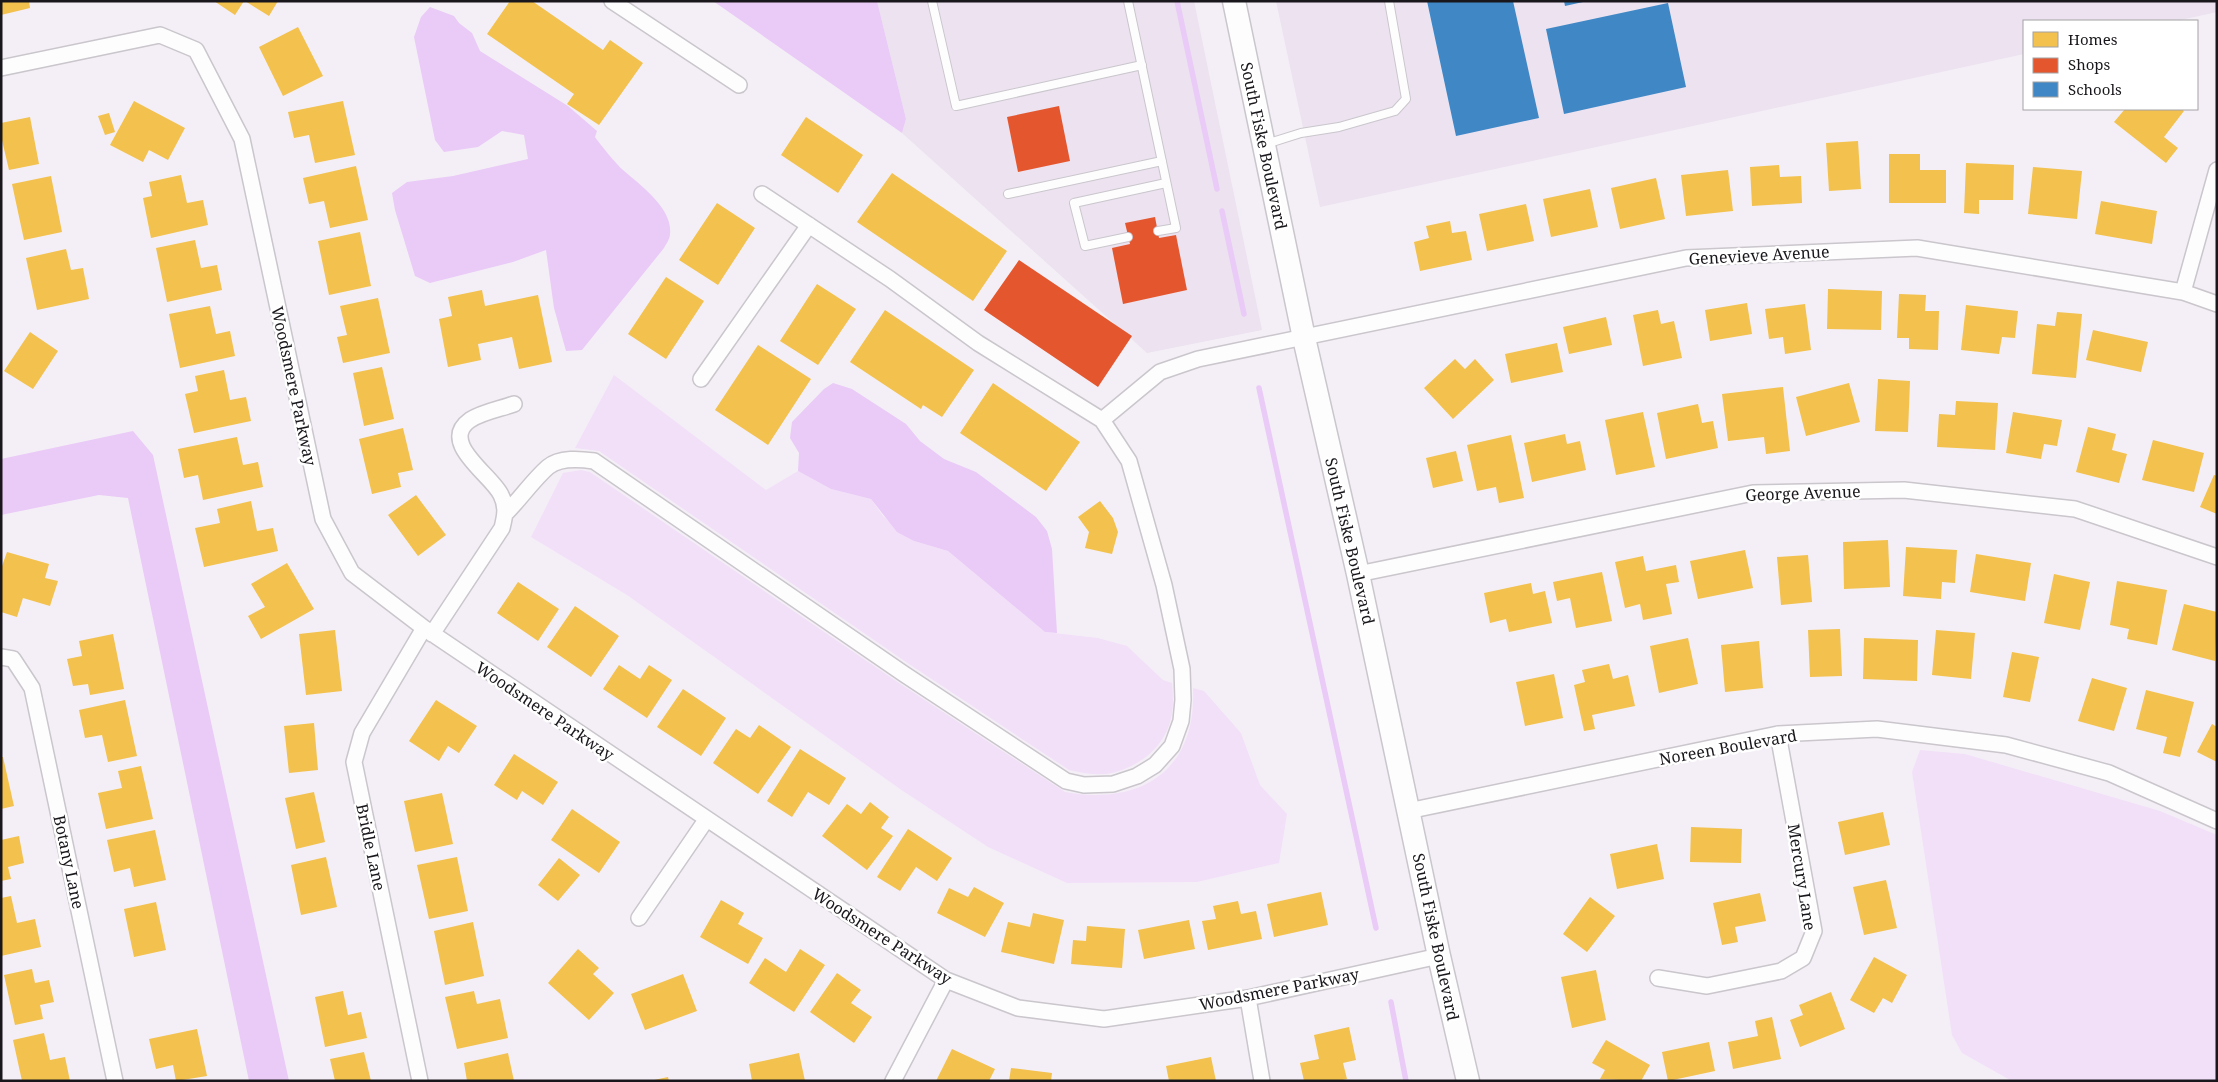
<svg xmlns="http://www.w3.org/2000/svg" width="2218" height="1082" font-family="'Noto Serif',serif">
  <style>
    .built { fill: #ece2f0 }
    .green { fill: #f2e0f9 }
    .water { fill: #eacaf7 }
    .homes { fill: #f2c14e }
    .shops { fill: #e4572e }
    .schools { fill: #3f88c5 }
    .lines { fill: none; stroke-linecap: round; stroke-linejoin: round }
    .stream { stroke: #eacaf7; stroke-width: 5.5 }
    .service-casing { stroke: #cac6cc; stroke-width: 10 }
    .minor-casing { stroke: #cac6cc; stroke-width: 18 }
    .secondary-casing { stroke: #cac6cc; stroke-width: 25 }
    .service { stroke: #fdfdfe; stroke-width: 8 }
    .minor { stroke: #fdfdfe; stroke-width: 15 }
    .secondary { stroke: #fdfdfe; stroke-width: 22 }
    .labels { text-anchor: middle; stroke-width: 5; stroke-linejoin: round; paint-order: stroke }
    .street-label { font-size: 16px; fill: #1a171c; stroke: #fff }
  </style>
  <rect width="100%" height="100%" fill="#f4eff6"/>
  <!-- built -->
  <path class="built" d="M877 1H1194L1262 330 1147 353 902 133 906 119Z
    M1276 1H2217V12L2176 21H2024V54L1320 207Z"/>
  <!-- green -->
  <path class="green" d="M614 375 766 490 798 471 831 489 871 499 883 516 914 541 948 551 1045 632 1098 638 1127 646 1163 680 1172 683C1173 694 1174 707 1171 718 1165 747 1140 766 1112 773 1098 776 1083 773 1069 770L909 664 599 451 575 448Z
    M581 470 590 472 899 683 1065 792C1141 806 1197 770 1193 688L1204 691 1241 733 1260 785 1287 814 1279 863 1197 882 1067 883 988 847 900 789 627 595 531 537 563 473Z
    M1920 750 1965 754 2160 811 2217 835V1081H2012L1962 1053 1952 1035 1912 772Z"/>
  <!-- water -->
  <path class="water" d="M713 1H877L906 119 902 133Z
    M430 7 454 16 459 23 472 33 480 51 568 106 597 131 595 137C599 143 617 165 623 170 640 185 673 208 670 234 670 239 666 244 664 248L582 350 566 351 554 308 546 250 513 262 430 283 415 276 395 210 392 193 407 182 453 176 528 159 524 135 502 131 478 147 444 152 435 140 414 37 421 17Z
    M833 383 852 389 906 424 920 441 944 459 976 472 1036 517 1047 531 1052 549 1057 633 1045 632 948 551 914 541 897 532 871 499 831 489 798 471 799 453 790 438 792 422 824 389Z
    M133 431 153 455 289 1081H249L128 498 99 495 1 515V459Z"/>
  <!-- homes -->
  <path class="homes" d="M1 1H29L30 8 1 15Z
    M214 1H244L235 15Z
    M245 1H278L269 16Z
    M510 1H532L603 50 610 40 643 63 599 125 567 104 574 94 487 34Z
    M298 27 323 76 283 96 259 47Z
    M134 101 185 128 168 160 149 150 143 162 110 145Z
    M343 101 355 155 315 163 309 135 294 138 288 112Z
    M2125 109H2181L2184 111 2164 137 2178 148 2166 163 2114 122Z
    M109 113 115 132 105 135 98 116Z
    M30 117 39 164 9 170 1 136V123Z
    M806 117 863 155 838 193 781 155Z
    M1858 141 1861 189 1829 191 1826 143Z
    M1889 154H1920V170H1946V203H1889Z
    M1966 163 2014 165 2013 200H1979V214L1964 213Z
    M1779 165 1780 177 1801 176 1802 203 1752 206 1750 167Z
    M356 166 368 220 330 228 324 201 309 204 303 178Z
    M2033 167 2082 171 2077 219 2028 214Z
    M1728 170 1733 211 1686 216 1681 175Z
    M892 173 1007 251 973 301 857 222Z
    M181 175 187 203 203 200 208 225 151 238 143 198 152 196 149 182Z
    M51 176 62 232 24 240 12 184Z
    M1656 178 1665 219 1620 229 1611 188Z
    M1590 189 1598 227 1551 237 1543 199Z
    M2101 201 2157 211 2152 244 2095 234Z
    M717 203 755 228 718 285 679 260Z
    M1526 204 1534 241 1487 251 1479 214Z
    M1450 221 1452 233 1466 231 1472 260 1420 271 1414 242 1429 238 1426 226Z
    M360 232 371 286 329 295 318 241Z
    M195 240 201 268 217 265 222 290 167 302 156 248Z
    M66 249 71 270 83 268 89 299 37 310 26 258Z
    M666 277 704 301 666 359 628 334Z
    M817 284 856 309 818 365 780 341Z
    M1828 289 1882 291 1881 330 1827 329Z
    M482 290 485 306 538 295 552 362 519 369 512 337 478 344 481 360 448 367 439 319 452 316 448 297Z
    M1899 294 1926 295 1925 311H1939L1938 350 1909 349V338H1897Z
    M378 298 390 353 343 363 337 337 347 335 340 306Z
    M1747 303 1752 334 1710 341 1705 310Z
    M1805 304 1811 350 1785 354 1783 337 1769 339 1765 309Z
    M1966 305 2018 311 2015 338 2002 337 1999 354 1961 350Z
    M210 306 216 334 230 331 235 356 180 368 169 314Z
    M885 310 974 370 942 417 923 405 921 409 850 362Z
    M1658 310 1661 324 1674 321 1682 358 1643 366 1633 315Z
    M2057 312 2082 314 2076 378 2032 374 2037 324 2055 326Z
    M1606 317 1612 345 1569 354 1563 327Z
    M2093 330 2148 342 2141 372 2086 360Z
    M30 332 58 351 33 389 4 371Z
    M1557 343 1563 372 1511 383 1505 354Z
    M758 345 811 379 768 445 715 410Z
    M1455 359 1465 369 1475 359 1494 380 1453 419 1424 388Z
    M382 367 394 419 364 426 353 373Z
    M224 370 230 400 246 397 251 421 194 433 185 394 198 391 195 376Z
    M1878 379 1910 381 1908 432 1875 431Z
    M993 383 1080 442 1046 491 960 433Z
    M1849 383 1860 422 1806 436 1796 397Z
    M1783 387 1790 451 1766 454 1764 437 1728 441 1722 394Z
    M1956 401 1998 403 1995 450 1937 447 1939 414 1955 415Z
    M1698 404 1702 423 1713 421 1718 448 1666 459 1657 413Z
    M1643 412 1655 467 1616 475 1605 420Z
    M2013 412 2062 420 2057 446 2044 444 2041 459 2006 453Z
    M2088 427 2116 434 2112 450 2127 454 2119 483 2076 472Z
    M403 428 413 470 398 473 401 487 372 494 359 439Z
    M1565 434 1567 444 1580 441 1586 470 1532 482 1524 443Z
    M1511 435 1524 498 1499 503 1496 487 1477 491 1467 445Z
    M237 437 243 465 258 462 263 487 203 500 198 475 184 478 178 449Z
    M2153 440 2204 453 2194 492 2142 480Z
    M1456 451 1463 481 1433 488 1426 458Z
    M2214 475 2217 476V514L2200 507Z
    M416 495 446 535 418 556 388 515Z
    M251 501 257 531 273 528 278 551 204 567 195 528 220 523 217 509Z
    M1100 501 1113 518 1118 532 1112 554 1085 548 1089 532 1078 517Z
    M1888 540 1890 587 1844 589 1843 542Z
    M1906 547 1957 550 1955 583 1942 582 1941 599 1903 596Z
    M1745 550 1753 588 1698 599 1690 561Z
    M7 552 49 564 45 578 58 581 50 606 23 598 17 617 1 612V569Z
    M1976 554 2031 563 2025 601 1970 592Z
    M1808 555 1812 602 1781 605 1777 557Z
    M1643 556 1646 571 1676 565 1679 582 1666 584 1672 614 1643 620 1640 604 1625 608 1615 562Z
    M287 563 314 609 261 639 248 616 265 607 251 584Z
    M1602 572 1612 621 1576 628 1570 598 1557 601 1553 582Z
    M2054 574 2090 582 2080 630 2044 623Z
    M2117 581 2167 590 2157 645 2127 639 2129 629 2110 625Z
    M518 582 559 609 538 641 497 613Z
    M1531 583 1533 594 1545 591 1552 623 1509 632 1506 619 1490 623 1484 593Z
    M2184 604 2217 612 2215 661 2172 650Z
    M575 606 619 636 591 677 547 647Z
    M1840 629 1842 676 1810 677 1808 630Z
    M335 630 342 691 306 695 299 634Z
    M1936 630 1975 633 1971 679 1932 675Z
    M113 634 124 689 90 695 88 684 73 686 67 659 82 656 79 641Z
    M1688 638 1698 684 1659 693 1650 646Z
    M1864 638 1918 640 1917 681 1863 679Z
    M1759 641 1763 688 1725 692 1721 645Z
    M2012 652 2039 657 2030 702 2003 697Z
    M1609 664 1613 679 1628 675 1635 706 1592 715 1595 729 1584 731 1574 685 1585 682 1582 670Z
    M619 665 640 679 649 665 672 680 647 718 603 689Z
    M1554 674 1563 718 1525 726 1516 682Z
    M2092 678 2127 688 2114 731 2078 721Z
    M683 689 726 718 701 756 657 727Z
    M2146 690 2194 702 2180 757 2163 753 2167 737 2136 729Z
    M125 700 137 756 108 762 102 735 85 738 79 710Z
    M436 700 477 726 459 753 448 746 439 761 409 741Z
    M314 723 318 770 289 773 284 726Z
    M2212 724 2217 727V762L2197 752Z
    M759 725 791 747 758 794 713 763 736 729 750 738Z
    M800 749 846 778 829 805 808 792 792 817 767 801Z
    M514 754 558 782 543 805 522 791 517 800 494 785Z
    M1 757H3L14 806 1 809Z
    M141 766 153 819 106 829 98 793 122 788 118 771Z
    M314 792 325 842 296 849 285 798Z
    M442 793 453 844 415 852 404 801Z
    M870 802 889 817 881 828 893 836 867 870 822 836 847 804 861 814Z
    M572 809 620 842 599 873 551 840Z
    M1883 812 1890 845 1845 855 1838 822Z
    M1691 827 1742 829 1741 863 1690 862Z
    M908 829 952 858 937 881 916 867 900 891 877 877Z
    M155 830 166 880 134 887 130 868 114 872 107 840Z
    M19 836 24 863 8 867 11 879 1 881V840Z
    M1657 844 1664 879 1617 889 1610 854Z
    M326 857 337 907 301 915 291 865Z
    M457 857 468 911 429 919 417 865Z
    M559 858 580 875 558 901 538 885Z
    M1886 880 1897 928 1864 935 1853 887Z
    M974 887 1004 903 985 937 937 913 949 888 968 897Z
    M1321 892 1328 925 1274 937 1267 904Z
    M1760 893 1766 921 1735 927 1738 942 1722 945 1713 903Z
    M11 896 17 923 35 919 41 947 1 956V898Z
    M1590 897 1615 916 1587 952 1563 934Z
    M721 900 744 913 738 924 763 938 748 964 700 937Z
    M1238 901 1241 914 1256 911 1262 939 1208 950 1202 921 1216 919 1213 906Z
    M156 902 166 950 134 957 124 909Z
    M1033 913 1064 920 1054 964 1001 952 1008 922 1030 927Z
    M1189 920 1195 949 1144 959 1138 930Z
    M473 922 484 976 445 985 434 931Z
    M1087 926 1125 929 1122 968 1071 964 1073 940 1086 941Z
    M578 949 599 968 593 974 614 993 589 1020 548 983Z
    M800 949 825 965 794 1012 749 983 765 958 786 972Z
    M1874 957 1907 975 1892 1003 1883 998 1874 1013 1850 1000Z
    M32 969 35 983 49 980 54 1002 40 1005 43 1019 15 1025 4 975Z
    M1596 970 1606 1020 1572 1028 1561 977Z
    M837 973 861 990 851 1003 872 1017 854 1043 810 1012Z
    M683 974 697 1011 645 1030 631 994Z
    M343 991 348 1015 361 1012 367 1038 325 1047 315 997Z
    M474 991 477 1004 500 999 508 1038 457 1049 445 997Z
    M1831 992 1845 1029 1800 1047 1790 1020 1803 1015 1799 1005Z
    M1772 1017 1781 1059 1733 1069 1728 1042 1758 1036 1755 1021Z
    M1349 1027 1356 1060 1343 1063 1347 1079 1337 1081H1304L1300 1063 1319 1059 1314 1035Z
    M197 1029 207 1076 176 1081 173 1065 156 1069 149 1039Z
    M44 1033 50 1060 65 1057 70 1081H22L13 1040Z
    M1606 1040 1650 1065 1641 1081 1600 1079 1605 1070 1592 1063Z
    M1709 1042 1715 1071 1668 1081 1662 1052Z
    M952 1049 995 1069 989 1081H936Z
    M364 1052 371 1081H335L330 1059Z
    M508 1053 514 1081H467L464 1063Z
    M799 1053 805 1081H752L749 1064Z
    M1211 1057 1216 1081H1169L1166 1066Z
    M1011 1068 1052 1073 1051 1081H1009Z
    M668 1077 669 1081H655L654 1080Z"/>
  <!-- shops -->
  <path class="shops" d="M1059 106 1070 161 1018 172 1007 117Z
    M1155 217 1159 238 1176 235 1187 290 1123 304 1112 248 1130 244 1125 223Z
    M1019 260 1132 336 1098 387 984 310Z"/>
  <!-- schools -->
  <path class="schools" d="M1427 1H1513L1539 118 1456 136Z
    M1564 1H1583V2L1565 6Z
    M1668 3 1686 87 1564 114 1546 29Z"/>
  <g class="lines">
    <!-- stream -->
    <path class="stream" d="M1177 1 1217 189
      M1222 211 1244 314
      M1259 388 1376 928
      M1391 1002 1406 1081"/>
    <defs>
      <path id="service" d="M932 1 956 106 1142 65
        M1128 1 1176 228 1158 231
        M1266 144 1301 133 1339 127 1395 111 1406 99 1389 1
        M1008 194 1162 161
        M1128 237 1085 246 1074 203 1166 183"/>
      <path id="minor" d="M612 1 739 85
        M1 68 160 35 196 50 242 139 323 519 352 573 424 628 946 980 1018 1008 1104 1019 1248 998 1439 956
        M2183 292 2217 170
        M701 379 809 225
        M1102 420 1160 372 1198 359 1686 258 1917 248 2183 292 2217 304
        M506 513C520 499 534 479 548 467 560 457 580 459 594 461L904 674 1066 781 1084 785 1113 784 1137 776 1155 765 1172 746 1181 721 1183 700 1182 669 1164 585 1129 461 1102 420 978 343 890 279 762 194
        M1358 574 1753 493 1904 490 2075 509 2217 557
        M432 634 502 528C505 516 507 507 501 495 492 475 438 443 470 420 482 412 500 409 514 404
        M1 657 13 659 32 688 115 1081
        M1408 811 1778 734 1877 729 2006 745 2109 773 2217 821
        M639 918 706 820
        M1658 978 1707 986 1781 971 1803 958 1814 931 1778 734
        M1248 998 1262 1081
        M420 1081 354 762 362 733 424 628
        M893 1081 946 980"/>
      <path id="secondary" d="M1234 1 1304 338 1358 574 1439 956 1468 1081"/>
    </defs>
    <!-- service casing -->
    <use href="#service" class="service-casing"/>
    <!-- minor casing -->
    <use href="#minor" class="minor-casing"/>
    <!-- secondary casing -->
    <use href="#secondary" class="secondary-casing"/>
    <!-- service -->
    <use href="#service" class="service"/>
    <!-- minor -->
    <use href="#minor" class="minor"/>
    <!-- secondary -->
    <use href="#secondary" class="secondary"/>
  </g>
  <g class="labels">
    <!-- street labels -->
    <g class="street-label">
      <text transform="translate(1264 146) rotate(78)" y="6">South Fiske Boulevard</text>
      <text transform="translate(1759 255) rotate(-3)" y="6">Genevieve Avenue</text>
      <text transform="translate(294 386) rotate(78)" y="6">Woodsmere Parkway</text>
      <text transform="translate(1803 493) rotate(-2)" y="6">George Avenue</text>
      <text transform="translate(1350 541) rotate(77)" y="6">South Fiske Boulevard</text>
      <text transform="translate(545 711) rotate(34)" y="6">Woodsmere Parkway</text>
      <text transform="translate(1728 747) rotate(-10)" y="6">Noreen Boulevard</text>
      <text transform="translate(371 847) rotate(78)" y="6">Bridle Lane</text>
      <text transform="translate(69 862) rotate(78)" y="6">Botany Lane</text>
      <text transform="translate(1802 877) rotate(81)" y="6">Mercury Lane</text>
      <text transform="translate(882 936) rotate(33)" y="6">Woodsmere Parkway</text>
      <text transform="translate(1436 937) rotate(78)" y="6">South Fiske Boulevard</text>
      <text transform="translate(1279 989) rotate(-11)" y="6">Woodsmere Parkway</text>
    </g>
  </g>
  <!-- border -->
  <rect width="2218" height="1082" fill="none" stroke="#1a171c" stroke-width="5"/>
  <!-- legend -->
  <rect x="2023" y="20" width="175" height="90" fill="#ffffff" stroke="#a3a2a4"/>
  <rect x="2033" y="32" width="25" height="15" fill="#f2c14e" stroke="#a3a2a4"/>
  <text x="2068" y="45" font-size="15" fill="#1a171c">Homes</text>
  <rect x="2033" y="58" width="25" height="15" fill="#e4572e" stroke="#a3a2a4"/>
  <text x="2068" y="70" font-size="15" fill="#1a171c">Shops</text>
  <rect x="2033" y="82" width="25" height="15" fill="#3f88c5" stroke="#a3a2a4"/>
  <text x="2068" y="95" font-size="15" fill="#1a171c">Schools</text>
</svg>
